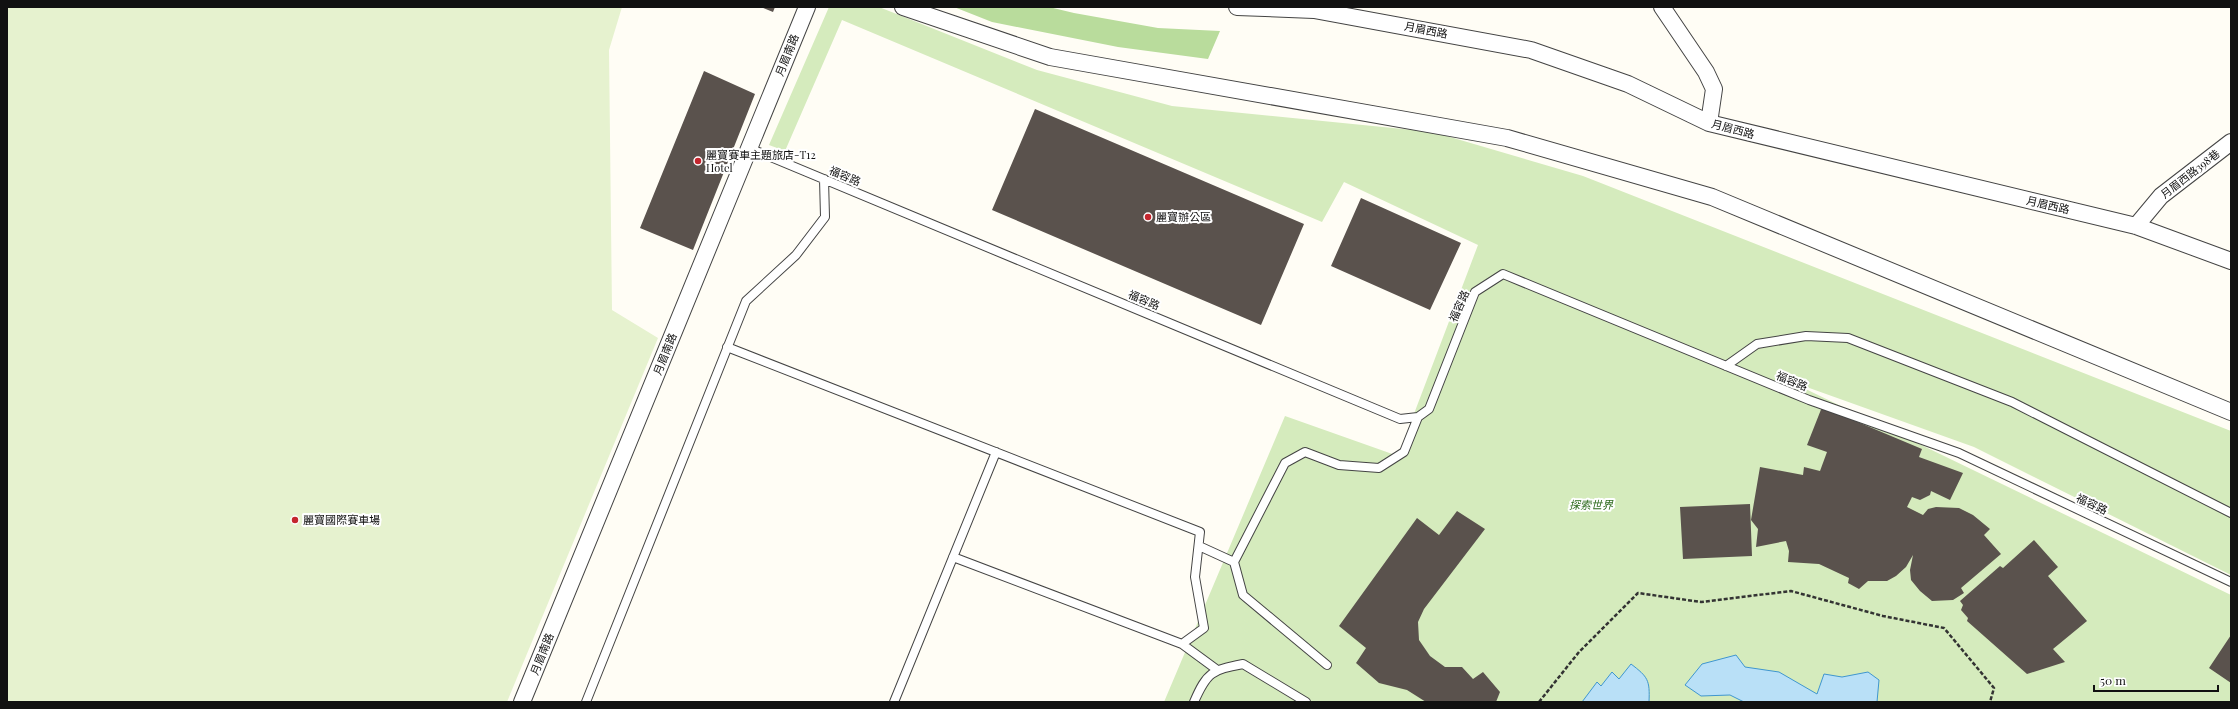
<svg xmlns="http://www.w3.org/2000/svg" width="2238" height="709" font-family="'Playfair Display','Noto Sans TC',serif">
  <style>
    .green { fill: #d5ebbd }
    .forest { fill: #b9dc9c }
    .pitch { fill: #e6f2cf }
    .water { fill: #b9e0f7; stroke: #3f96cf }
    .building { fill: #5a524d }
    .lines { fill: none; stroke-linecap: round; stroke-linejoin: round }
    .service-casing { stroke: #444; stroke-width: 10 }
    .minor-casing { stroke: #444; stroke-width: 18 }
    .path { stroke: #333; stroke-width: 2.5; stroke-dasharray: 4 2; stroke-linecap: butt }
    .service { stroke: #fff; stroke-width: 8 }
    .minor { stroke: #fff; stroke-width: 16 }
    .poi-dot { fill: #c4262e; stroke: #fff; stroke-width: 1.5 }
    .labels { text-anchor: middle; stroke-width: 4; stroke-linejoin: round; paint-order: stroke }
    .street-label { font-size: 11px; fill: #111; stroke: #fff }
    .poi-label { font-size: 11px; fill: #111; stroke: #fff; text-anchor: start }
    .park-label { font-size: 11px; font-style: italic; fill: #2f6b1f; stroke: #fff }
  </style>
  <rect width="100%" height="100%" fill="#fffdf5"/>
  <!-- green -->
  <path class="green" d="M829 7H879L1037 70 1172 106 1433 132 1583 176 2231 431V575L1974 447 1787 380 2231 595V702H1164L1285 416 1398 456 1478 245 1344 182 1322 222 842 20 785 151 769 145Z"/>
  <!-- forest -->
  <path class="forest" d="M954 7H1049L1074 13 1158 28 1220 31 1208 59 1118 47 992 22Z"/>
  <!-- pitch -->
  <path class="pitch" d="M7 7H622L609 50 612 310 658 338 507 702H7Z"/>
  <!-- water -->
  <path class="water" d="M1736 655 1745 667 1779 672 1817 694 1824 674 1842 677 1868 672 1879 680 1877 702H1744L1730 695 1701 696 1685 685 1702 664Z
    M1631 664C1648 677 1650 680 1649 702H1582L1597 682 1601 686 1612 672 1619 679Z"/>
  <!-- building -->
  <path class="building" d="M761 7H775L773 12Z
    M704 71 755 94 693 250 640 228Z
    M1035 109 1304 224 1261 325 992 210Z
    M1361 198 1461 243 1430 310 1331 266Z
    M1822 407 1922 449 1919 457 1963 473 1950 500 1931 491 1930 495 1920 500 1912 497 1907 507 1923 515 1928 509 1936 507 1959 508 1973 515 1990 529 1984 535 2001 554 1961 588 1964 593 1953 600 1932 601 1920 591 1911 580 1910 570 1913 555 1906 567 1896 576 1887 581H1868L1859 589 1848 583 1849 578 1819 564 1788 562 1789 551 1786 541 1756 547 1758 529 1751 520 1760 467 1803 475 1804 467 1820 471 1827 452 1807 445Z
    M1750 504 1752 556 1683 559 1680 507Z
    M1457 511 1485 529 1424 609 1418 622 1419 640 1430 656 1445 667H1462L1473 679 1483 672 1500 692 1496 702H1426L1407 690 1379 683 1356 663 1366 648 1339 626 1417 518 1439 535Z
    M2034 540 2058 567 2048 576 2087 621 2053 649 2065 662 2027 674 1967 621 1968 618 1961 610 1963 605 1960 601 2000 566 2003 568Z
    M2231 635V683L2209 668Z"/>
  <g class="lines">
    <defs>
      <path id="service" d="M749 148 1400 419 1418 417 1429 409 1475 292 1503 274 1809 400 1959 453 2231 582
        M727 347 1200 532 1195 577 1204 628 1182 644 1216 669
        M1726 366 1757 344 1806 336 1848 338 2012 402 2231 513
        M1199 546 1234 562
        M953 557 1182 644
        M1327 665 1243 595 1234 562 1285 463 1305 452 1339 465 1379 468 1404 452 1418 417
        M586 702 746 301 796 255 825 217 824 179
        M894 702 996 452
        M1194 702C1207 672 1212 670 1243 664L1306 702"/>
      <path id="minor" d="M903 7 1050 57 1507 138 1712 197 2231 412
        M1237 7 1314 10 1531 50 1628 84 1709 123 2136 226 2231 261
        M1662 7 1706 72 1714 89 1709 123
        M2136 226 2161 196 2231 142
        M522 702 807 7"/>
    </defs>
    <!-- service casing -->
    <use href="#service" class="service-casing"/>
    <!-- minor casing -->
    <use href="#minor" class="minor-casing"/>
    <!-- path -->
    <path class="path" d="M1539 702 1579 652 1638 593 1701 602 1791 591 1883 616 1944 628 1994 688 1990 702"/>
    <!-- service -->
    <use href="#service" class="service"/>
    <!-- minor -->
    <use href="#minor" class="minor"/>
  </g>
  <!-- markers -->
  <g class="poi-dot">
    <circle cx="698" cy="161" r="4"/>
    <circle cx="1148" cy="217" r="4"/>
    <circle cx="295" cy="520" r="4"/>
  </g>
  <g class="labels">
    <!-- street labels -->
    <g class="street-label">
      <text transform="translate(1426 30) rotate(11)" y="4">月眉西路</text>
      <text transform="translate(787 55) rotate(-68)" y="4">月眉南路</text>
      <text transform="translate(1733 129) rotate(15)" y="4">月眉西路</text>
      <text transform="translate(2190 174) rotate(-38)" y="4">月眉西路398巷</text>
      <text transform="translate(845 176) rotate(23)" y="4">福容路</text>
      <text transform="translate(2048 205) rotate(13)" y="4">月眉西路</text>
      <text transform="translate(1144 300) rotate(23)" y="4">福容路</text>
      <text transform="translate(1459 306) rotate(-66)" y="4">福容路</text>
      <text transform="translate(665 354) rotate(-68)" y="4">月眉南路</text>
      <text transform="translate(1792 381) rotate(22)" y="4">福容路</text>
      <text transform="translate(2092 504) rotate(25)" y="4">福容路</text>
      <text transform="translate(542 654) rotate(-68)" y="4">月眉南路</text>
    </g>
    <!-- poi labels -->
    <g class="poi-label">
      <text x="706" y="159">麗寶賽車主題旅店-T12<tspan x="706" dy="13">Hotel</tspan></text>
      <text x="1156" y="221">麗寶辦公區</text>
      <text x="303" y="524">麗寶國際賽車場</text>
    </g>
    <!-- park labels -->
    <g class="park-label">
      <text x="1591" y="509">探索世界</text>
    </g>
  </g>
  <!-- border -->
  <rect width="2238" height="709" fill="none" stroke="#111111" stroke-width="16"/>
  <!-- scale -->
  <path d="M2094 685v6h124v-6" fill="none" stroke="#111111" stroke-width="2"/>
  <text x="2100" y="685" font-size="12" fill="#111111" stroke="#ffffff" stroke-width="3" paint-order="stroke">50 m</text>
</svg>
